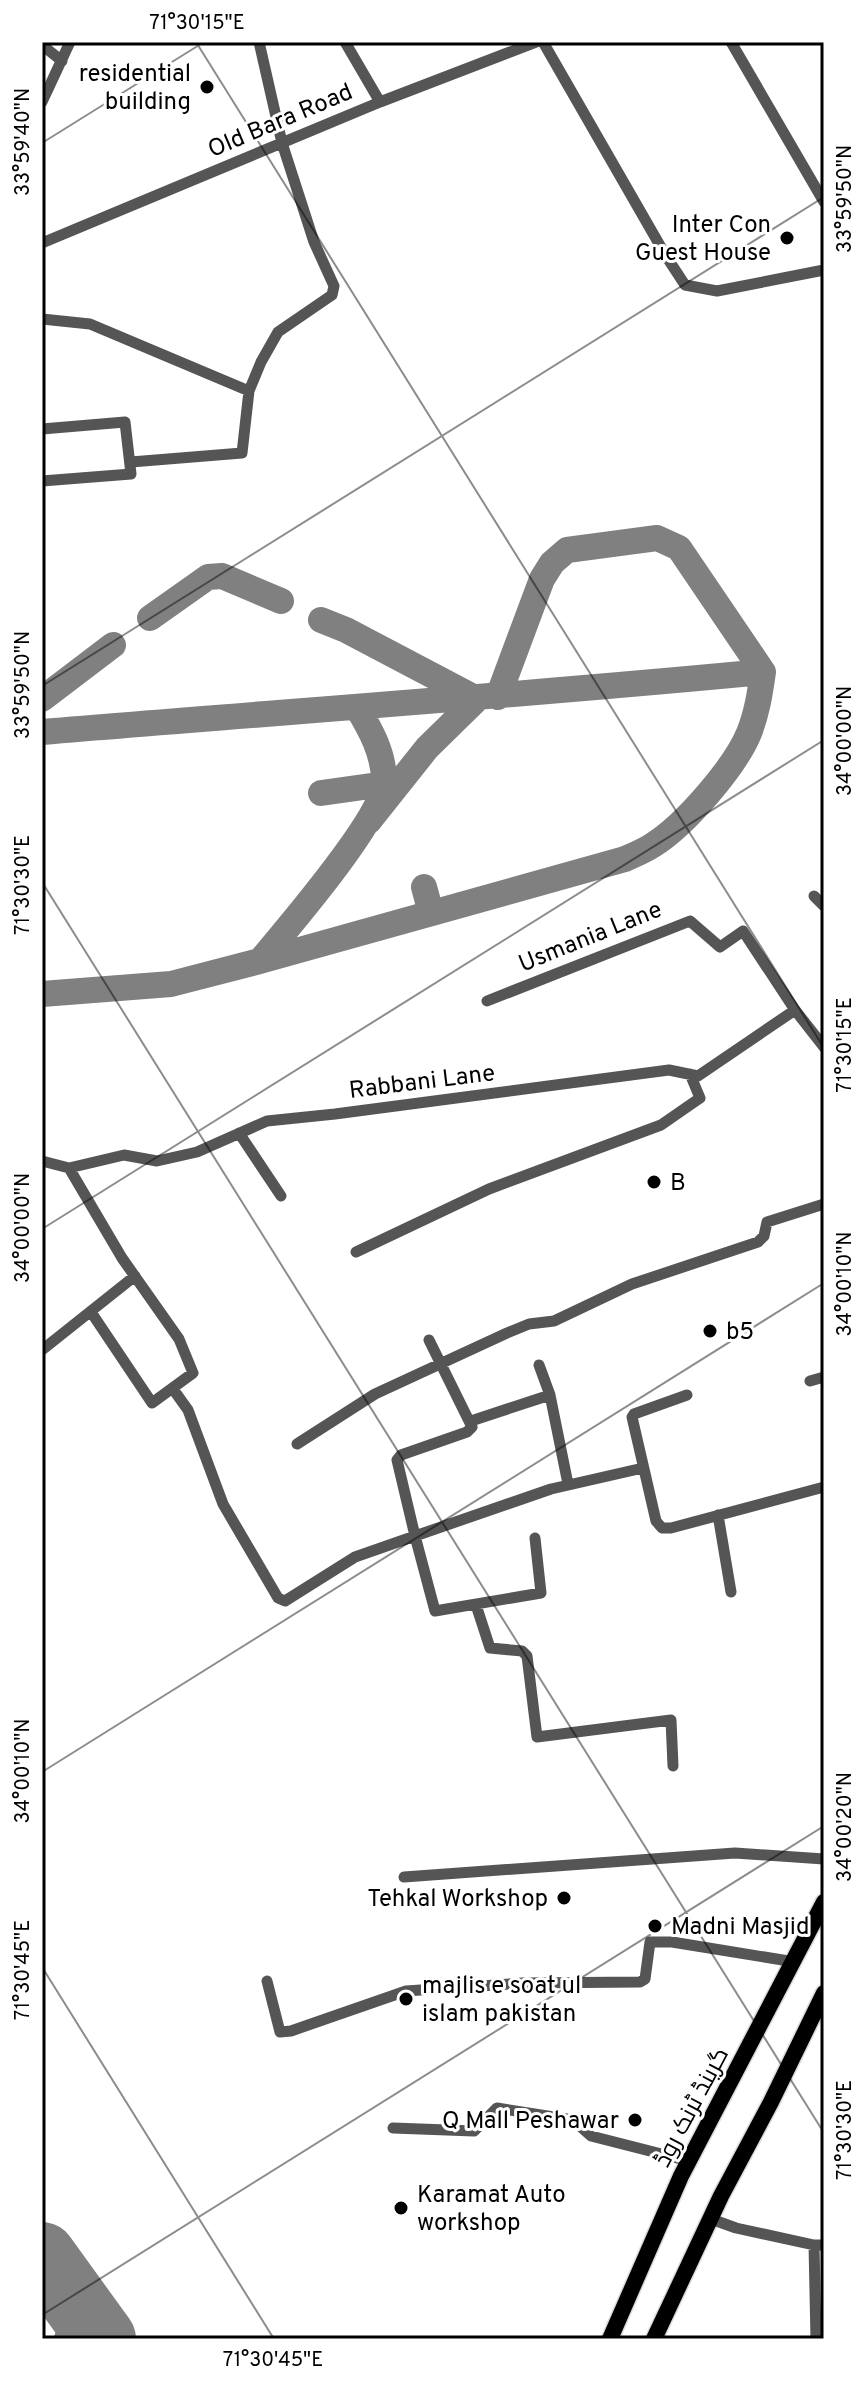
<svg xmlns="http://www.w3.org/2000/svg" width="866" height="2381" font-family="Overpass,Cairo,sans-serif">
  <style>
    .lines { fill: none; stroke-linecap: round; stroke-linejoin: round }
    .taxiway { stroke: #808080; stroke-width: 26 }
    .runway { stroke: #808080; stroke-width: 68 }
    .highway-casing { stroke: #dbdbdb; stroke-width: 19 }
    .minor { stroke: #555; stroke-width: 11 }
    .highway { stroke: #000; stroke-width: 16 }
    .ticks { fill: none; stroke: #000; stroke-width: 2; stroke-opacity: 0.45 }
    .poi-dot { fill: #000; stroke: #fff; stroke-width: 3 }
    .labels { text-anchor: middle; stroke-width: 6; stroke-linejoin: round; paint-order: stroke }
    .poi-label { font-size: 24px; fill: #000; stroke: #fff; text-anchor: start }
    .street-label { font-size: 24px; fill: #000; stroke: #fff }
    .neatline { fill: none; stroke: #000; stroke-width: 3 }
    .ticks-label { font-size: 20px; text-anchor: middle; fill: #000 }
  </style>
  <rect width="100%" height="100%" fill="#fff"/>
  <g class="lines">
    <!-- taxiway -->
    <path class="taxiway" d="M150 618 208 577 222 576 281 601
      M321 620 346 630 477 699 427 748 369 821
      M42 699 113 645
      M42 732C282 712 523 695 763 672
      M321 793 385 784
      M424 887 431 913
      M260 961C286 930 385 815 384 781 384 753 370 729 357 707
      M42 994 171 984 260 961 625 859C634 855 644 851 653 845 685 825 735 767 749 733 757 713 760 693 763 672L679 548 657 538 567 550 552 563 542 579 498 697
      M67 2339 75 2313 72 2298"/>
    <!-- runway -->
    <path class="runway" d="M42 2256 102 2339"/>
    <defs>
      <path id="highway" d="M610 2339 681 2176 824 1902
        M654 2339 721 2196 771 2102 824 1993"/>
    </defs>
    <!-- highway casing -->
    <use href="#highway" class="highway-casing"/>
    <!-- minor -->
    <path class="minor" d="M345 42 380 102
      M543 42 666 256 685 285 717 291 824 270
      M731 42 824 202
      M42 45 62 61
      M42 102 70 42
      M42 243 380 102 536 42
      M42 319 90 324 249 391
      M42 429 125 422 131 474 42 481
      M131 462 242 453 249 391 261 362 278 332 332 295 334 286 314 242 282 143 259 42
      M814 896 824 906
      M487 1001 690 921 720 947 743 931 795 1010 824 1047
      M239 1133 281 1196
      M42 1161 69 1168 124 1155 157 1161 197 1152 267 1121 335 1114 669 1070 698 1076 795 1010
      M69 1168 122 1258 179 1339 193 1373 152 1403 91 1312
      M356 1252 489 1189 661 1125 700 1098 690 1074
      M42 1350 135 1276
      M539 1365 550 1395 568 1484
      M810 1381 824 1377
      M173 1389 188 1410 223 1504 278 1598 285 1601 355 1557 415 1536 397 1460 401 1455 467 1432 472 1427 429 1340
      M687 1395 634 1414 632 1417 656 1521 662 1528H671L824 1487
      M471 1421 550 1395
      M297 1444 375 1394 507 1333 529 1324 554 1321 632 1284 758 1242 764 1236 767 1222 824 1204
      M718 1515 731 1592
      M535 1538 541 1593 435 1611 415 1536 551 1489 643 1468
      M476 1605 490 1648 522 1651 527 1656 537 1737 671 1720 673 1766
      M404 1877 735 1853 824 1859
      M267 1981 280 2032 291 2031 406 1991 523 1983 640 1982 645 1979 650 1942H672L795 1962
      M393 2128 474 2131 497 2108 573 2120 591 2136 689 2161
      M711 2219 736 2228 814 2245H824
      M814 2245 816 2339"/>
    <!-- highway -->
    <use href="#highway" class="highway"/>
  </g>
  <!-- ticks -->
  <path class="ticks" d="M196 42 824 1048M42 143 204 42M42 686 824 197M42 882 824 2133M42 1229 824 740M42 1772 824 1283M42 1967 274 2339M42 2315 824 1826"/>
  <!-- markers -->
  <g class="poi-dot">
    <circle cx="207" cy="87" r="8"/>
    <circle cx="787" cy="238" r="8"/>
    <circle cx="654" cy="1182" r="8"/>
    <circle cx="710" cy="1331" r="8"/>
    <circle cx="564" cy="1898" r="8"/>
    <circle cx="655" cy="1926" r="8"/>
    <circle cx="406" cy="1999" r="8"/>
    <circle cx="635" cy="2120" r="8"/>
    <circle cx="401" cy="2208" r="8"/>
  </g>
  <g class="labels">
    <!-- poi labels -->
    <g class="poi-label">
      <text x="191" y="81" text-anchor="end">residential<tspan x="191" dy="28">building</tspan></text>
      <text x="771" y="232" text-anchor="end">Inter Con<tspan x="771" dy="28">Guest House</tspan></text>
      <text x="670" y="1190">B</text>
      <text x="726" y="1339">b5</text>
      <text x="548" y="1906" text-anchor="end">Tehkal Workshop</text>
      <text x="671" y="1934">Madni Masjid</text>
      <text x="422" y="1993">majlis e soat ul<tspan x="422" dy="28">islam pakistan</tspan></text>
      <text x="619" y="2128" text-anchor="end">Q Mall Peshawar</text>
      <text x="417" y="2202">Karamat Auto<tspan x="417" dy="28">workshop</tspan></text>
    </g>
    <!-- street labels -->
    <g class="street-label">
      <text transform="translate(280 120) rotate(-23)" y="8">Old Bara Road</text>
      <text transform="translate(590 936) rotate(-22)" y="8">Usmania Lane</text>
      <text transform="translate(422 1081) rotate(-7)" y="8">Rabbani Lane</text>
      <text transform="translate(691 2107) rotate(-62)" y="8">گرینڈ ٹرنک روڈ</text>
    </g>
  </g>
  <!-- border -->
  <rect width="866" height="2381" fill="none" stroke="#ffffff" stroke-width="88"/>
  <rect x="44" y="44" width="778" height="2293" class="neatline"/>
  <g class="ticks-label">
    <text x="197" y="29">71°30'15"E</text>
    <text transform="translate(22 142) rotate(-90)" y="7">33°59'40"N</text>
    <text transform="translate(844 199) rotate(-90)" y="7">33°59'50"N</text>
    <text transform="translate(22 685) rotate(-90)" y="7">33°59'50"N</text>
    <text transform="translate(844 741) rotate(-90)" y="7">34°00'00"N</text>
    <text transform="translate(22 885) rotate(-90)" y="7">71°30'30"E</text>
    <text transform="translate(844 1045) rotate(-90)" y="7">71°30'15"E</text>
    <text transform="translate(22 1228) rotate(-90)" y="7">34°00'00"N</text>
    <text transform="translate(844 1284) rotate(-90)" y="7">34°00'10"N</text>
    <text transform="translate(22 1771) rotate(-90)" y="7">34°00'10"N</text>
    <text transform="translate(844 1827) rotate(-90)" y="7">34°00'20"N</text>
    <text transform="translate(22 1970) rotate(-90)" y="7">71°30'45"E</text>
    <text transform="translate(844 2130) rotate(-90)" y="7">71°30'30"E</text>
    <text x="273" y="2366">71°30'45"E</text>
  </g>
</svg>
